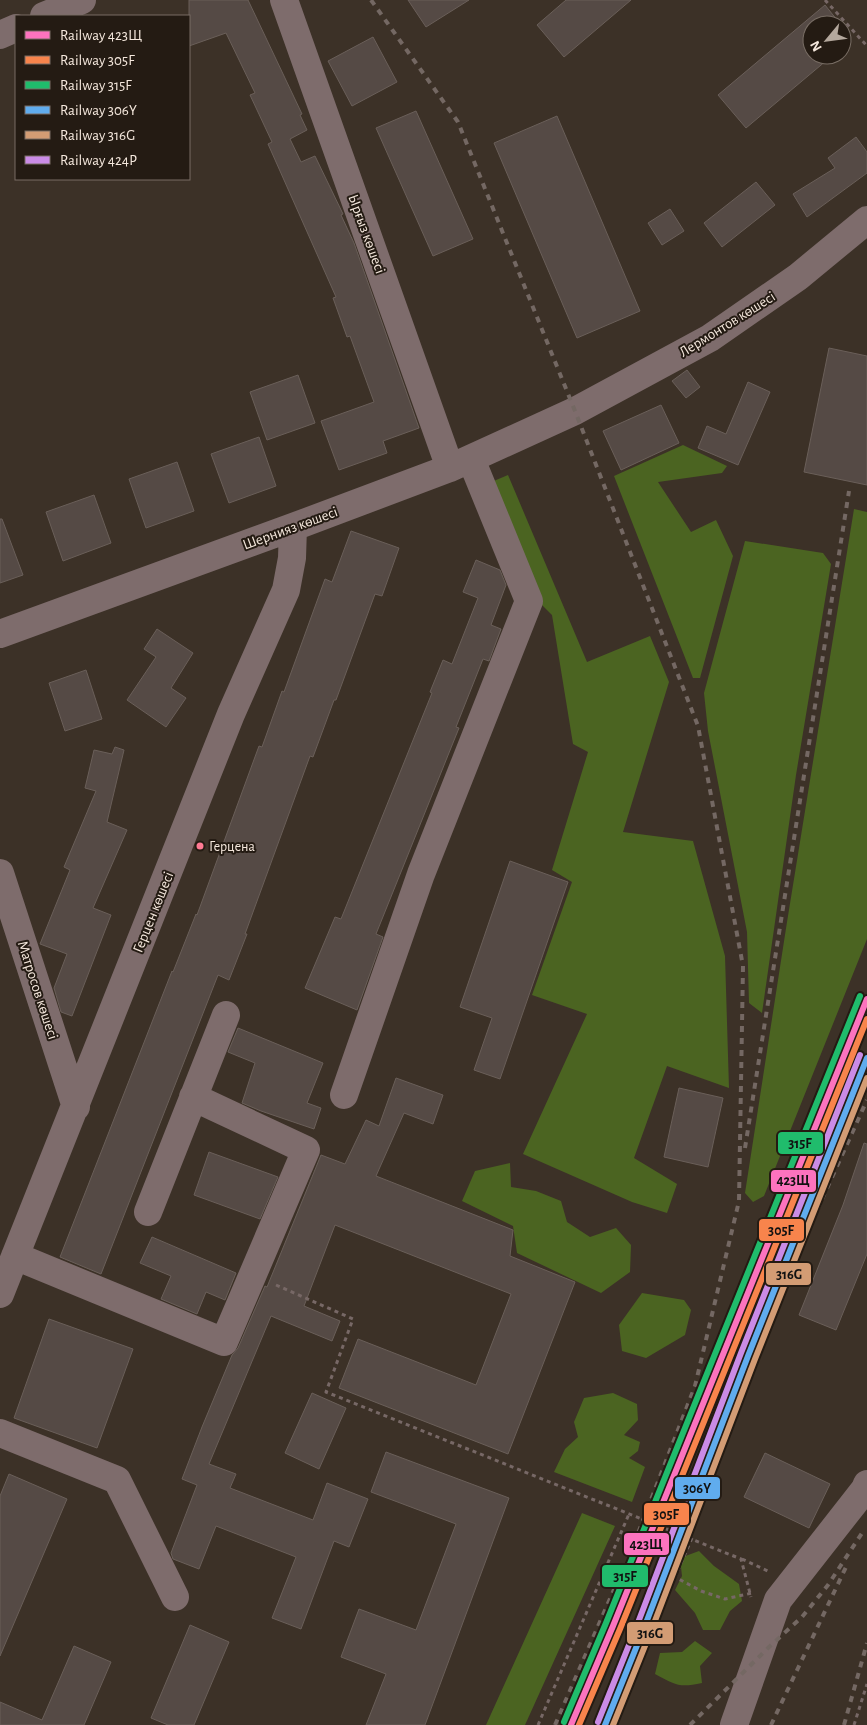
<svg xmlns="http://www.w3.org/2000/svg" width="867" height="1725" font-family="'Alegreya Sans',sans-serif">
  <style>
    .forest { fill: #4b6421 }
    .building { fill: #554a45; stroke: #6a5f59 }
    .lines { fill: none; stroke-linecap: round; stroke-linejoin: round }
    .path { stroke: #776866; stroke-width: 3; stroke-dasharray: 4 4; stroke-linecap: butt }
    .minor { stroke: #7e6c6c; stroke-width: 28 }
    .rail { stroke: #746863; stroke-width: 4; stroke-dasharray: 6 6; stroke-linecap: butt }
    .rail-1-casing { stroke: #241b13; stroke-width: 10 }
    .rail-2-casing { stroke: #241b13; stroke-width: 10 }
    .rail-3-casing { stroke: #241b13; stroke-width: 10 }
    .rail-4-casing { stroke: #241b13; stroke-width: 10 }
    .rail-5-casing { stroke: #241b13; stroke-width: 10 }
    .rail-6-casing { stroke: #241b13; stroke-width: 10 }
    .rail-1 { stroke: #fc73be; stroke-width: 6 }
    .rail-2 { stroke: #f8844c; stroke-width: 6 }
    .rail-3 { stroke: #20bc6c; stroke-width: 6 }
    .rail-4 { stroke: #60acee; stroke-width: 6 }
    .rail-5 { stroke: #d39c74; stroke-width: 6 }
    .rail-6 { stroke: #ca8be6; stroke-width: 6 }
    .bus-dot { fill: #fe7a93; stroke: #241b13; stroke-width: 2 }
    .labels { text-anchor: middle; stroke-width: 4; stroke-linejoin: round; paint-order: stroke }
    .bus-label { font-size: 14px; fill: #f5e8dd; stroke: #241b13; text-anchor: start }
    .street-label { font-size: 15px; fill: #f5e8dd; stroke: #241b13 }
    .line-badge { stroke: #241b13; stroke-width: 2 }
    .pale-badge-label { font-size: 14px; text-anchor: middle; font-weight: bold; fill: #111 }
  </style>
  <rect width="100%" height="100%" fill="#3c3127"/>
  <!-- forest -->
  <path class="forest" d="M683 445 727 466 722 473 658 482 691 532 716 520 733 556 700 678H693L614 476Z
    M508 475 587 662 650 636 669 682 623 832 693 841 725 956 729 1088 667 1066 634 1158 677 1184 667 1213 632 1202 523 1154 587 1014 532 995 572 882 552 870 588 752 573 744 552 615 538 601 489 483Z
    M854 509 867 512V939L764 1196 753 1202 745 1193 787 922Z
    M745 541 823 553 831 564 796 775 762 1013 749 1003 747 932 708 731 704 693Z
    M510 1163 511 1187 536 1191 561 1201 567 1222 590 1237 616 1228 631 1245 630 1272 601 1293 517 1253 513 1226 462 1201 475 1171Z
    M642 1293 684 1300 691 1310 685 1335 646 1358 622 1351 619 1325Z
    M613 1393 637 1404 638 1420 624 1435 640 1442 638 1451 629 1458 645 1467 632 1502 554 1472 565 1449 578 1437 574 1422 584 1398Z
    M582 1513 615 1526 525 1725H486Z
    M699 1551 714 1566 739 1584 742 1601 730 1611 720 1630H703L695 1613 675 1590 682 1576 680 1558Z
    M695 1641 712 1653 700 1666 702 1683C679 1688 676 1685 655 1674L660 1653 682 1652Z"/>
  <!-- building -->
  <path class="building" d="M189 0H248L302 114 300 115 307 130 290 139 301 162 315 156 343 214 341 215 354 243 419 428 383 441 387 453 339 470 321 421 374 402 350 336 347 337 333 298 336 297 268 144 272 142 250 95 255 93 226 33 189 46Z
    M408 0H469L426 27Z
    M566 0H631L564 57 537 25Z
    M825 5 841 25H812V55H833L746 128 718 95Z
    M842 26 849 35V42L842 48Z
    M373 37 397 82 352 106 328 61Z
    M416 111 473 239 433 256 376 128Z
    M557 116 640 311 577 338 494 143Z
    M856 137 867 152V173L807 217 793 194 835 168 828 158Z
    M756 182 775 205 722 247 704 223Z
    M670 209 684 231 662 245 648 223Z
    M829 348 867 356V485L804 472Z
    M687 370 700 387 686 398 672 381Z
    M298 375 315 423 267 440 250 392Z
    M748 382 770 392 738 465 698 448 707 426 726 434Z
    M661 405 679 443 621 470 603 431Z
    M259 437 276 486 229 503 211 454Z
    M177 462 194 511 146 528 129 479Z
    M94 495 111 543 63 561 46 512Z
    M0 519H2L23 575 0 583Z
    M351 531 399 548 382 596 375 594 336 700H334L313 757 310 756 245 934H247L229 980 218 975 101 1274 60 1257 172 971 173 972 196 914 197 915 259 746 262 747 282 691 284 692 325 579 332 582Z
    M476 560 500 570 506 585 491 625 501 629 489 661 483 659 456 727 459 728 376 934 383 937 357 1010 305 988 335 917 341 919 432 693 430 692 443 660 452 664 478 598 463 592Z
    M157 629 193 653 171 688 186 698 166 727 127 700 156 657 144 649Z
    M86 670 102 719 65 731 49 683Z
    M115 747 124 750 107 822 127 830 93 908 111 915 72 1016 61 1012 54 988 67 954 40 944 70 870 64 867 96 791 85 788 94 750 112 754Z
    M510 861 568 882 500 1079 474 1070 492 1018 460 1007Z
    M238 1028 323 1063 307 1103 321 1108 314 1129 261 1111 242 1103 255 1063 228 1052Z
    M396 1078 443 1095 433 1124 404 1113 376 1176 513 1230 510 1256 575 1282 508 1454 339 1388 358 1339 476 1385 511 1294 335 1225 304 1306 340 1321 332 1341 271 1316 209 1464 236 1474 230 1488 313 1520 327 1483 368 1499 349 1547 334 1541 301 1629 272 1618 296 1557 216 1526 199 1569 173 1559 171 1553 197 1485 182 1479 202 1427 232 1355 238 1348 265 1286 267 1287 321 1155 345 1164 366 1120 379 1126Z
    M679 1088 723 1098 708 1167 664 1157Z
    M864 1143 867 1144V1254L836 1330 799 1315 843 1205Z
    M209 1152 278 1177 260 1219 194 1195Z
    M152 1237 236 1273 225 1300 206 1292 197 1314 161 1299 171 1276 140 1263Z
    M49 1319 133 1349 97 1448 14 1418Z
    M312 1393 346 1408 319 1469 285 1453Z
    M386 1452 509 1498 425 1725H366L386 1674 341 1657 359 1609 416 1630 456 1524 371 1492Z
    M765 1453 830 1484 809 1528 744 1497Z
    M9 1474 67 1499 0 1656V1496Z
    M190 1625 229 1642 194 1725H168L151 1718Z
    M74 1646 111 1662 84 1725H0V1702L42 1720Z"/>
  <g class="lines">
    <!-- path -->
    <path class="path" d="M825 0 867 46
      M276 1285 353 1319 326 1392 741 1559 751 1597
      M692 1538 675 1577 701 1591 725 1599 752 1593
      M742 1559 770 1572
      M538 1725 629 1514
      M854 1725 867 1684"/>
    <!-- minor -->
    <path class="minor" d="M284 0 450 468
      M44 16 82 0
      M0 35 16 28
      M0 634 293 527 450 468 575 411 710 338 798 277 867 220
      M0 873 76 1107
      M344 1095 421 874 529 601 471 459
      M148 1212 226 1015
      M15 1256 224 1342 306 1150 193 1097
      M0 1294 231 714 286 590 292 558 293 527
      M0 1433 117 1480 175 1597
      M734 1725 778 1600 865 1489 867 1484"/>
    <!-- rail -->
    <path class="rail" d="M371 0 458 122 575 411 698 726 743 966 739 1201 695 1386 635 1541 613 1626
      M745 1148 849 491
      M733 1396 867 1100
      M555 1725 622 1571
      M690 1725 769 1647 802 1617 828 1585 864 1530
      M771 1725 846 1567
      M844 1725 867 1643"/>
    <defs>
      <path id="rail-1" d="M571 1725 613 1626 867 999"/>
      <path id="rail-2" d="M579 1725 620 1629 867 1019"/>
      <path id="rail-3" d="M564 1722 606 1623 860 996"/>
      <path id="rail-4" d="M605 1725 646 1623 748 1356 867 1058"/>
      <path id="rail-5" d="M613 1725 653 1626 755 1359 867 1078"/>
      <path id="rail-6" d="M598 1722 639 1620 741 1353 860 1055"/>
    </defs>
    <!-- rail-1 casing -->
    <use href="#rail-1" class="rail-1-casing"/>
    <!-- rail-2 casing -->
    <use href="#rail-2" class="rail-2-casing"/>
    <!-- rail-3 casing -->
    <use href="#rail-3" class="rail-3-casing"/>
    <!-- rail-4 casing -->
    <use href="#rail-4" class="rail-4-casing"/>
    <!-- rail-5 casing -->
    <use href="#rail-5" class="rail-5-casing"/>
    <!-- rail-6 casing -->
    <use href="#rail-6" class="rail-6-casing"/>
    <!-- rail-1 -->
    <use href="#rail-1" class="rail-1"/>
    <!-- rail-2 -->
    <use href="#rail-2" class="rail-2"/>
    <!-- rail-3 -->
    <use href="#rail-3" class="rail-3"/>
    <!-- rail-4 -->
    <use href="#rail-4" class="rail-4"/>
    <!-- rail-5 -->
    <use href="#rail-5" class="rail-5"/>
    <!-- rail-6 -->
    <use href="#rail-6" class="rail-6"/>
  </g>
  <!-- markers -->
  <circle class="bus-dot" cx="200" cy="846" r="4.5"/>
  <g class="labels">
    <!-- bus labels -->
    <g class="bus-label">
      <text x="209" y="851">Герцена</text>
    </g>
    <!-- street labels -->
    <g class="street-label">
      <text transform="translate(367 234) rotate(70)" y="5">Ырғыз көшесі</text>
      <text transform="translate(727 324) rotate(-32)" y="5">Лермонтов көшесі</text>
      <text transform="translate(290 528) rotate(-20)" y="5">Шернияз көшесі</text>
      <text transform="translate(153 912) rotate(-68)" y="5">Герцен көшесі</text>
      <text transform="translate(38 990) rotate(72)" y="5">Матросов көшесі</text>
    </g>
  </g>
  <g class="line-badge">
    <rect x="777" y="1131" width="47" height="24" rx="5" fill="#20bc6c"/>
    <rect x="770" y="1169" width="47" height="24" rx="5" fill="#fc73be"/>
    <rect x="758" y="1218" width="47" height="24" rx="5" fill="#f8844c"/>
    <rect x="765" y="1262" width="47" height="24" rx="5" fill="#d39c74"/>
    <rect x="674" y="1476" width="47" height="24" rx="5" fill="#60acee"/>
    <rect x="643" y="1502" width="47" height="24" rx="5" fill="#f8844c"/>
    <rect x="623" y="1532" width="47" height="24" rx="5" fill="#fc73be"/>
    <rect x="601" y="1564" width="48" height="24" rx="5" fill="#20bc6c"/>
    <rect x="626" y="1621" width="48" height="24" rx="5" fill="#d39c74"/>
  </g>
  <g class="pale-badge-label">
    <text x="800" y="1148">315F</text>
    <text x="793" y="1185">423Щ</text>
    <text x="781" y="1235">305F</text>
    <text x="789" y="1279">316G</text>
    <text x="697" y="1493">306Y</text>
    <text x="666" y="1519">305F</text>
    <text x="646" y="1549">423Щ</text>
    <text x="625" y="1581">315F</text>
    <text x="650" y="1638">316G</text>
  </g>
  <!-- legend -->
  <rect x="15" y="15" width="175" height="165" fill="#241b13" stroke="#786d64"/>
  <rect x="25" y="31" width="25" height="8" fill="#fc73be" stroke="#786d64"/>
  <text x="60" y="40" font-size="15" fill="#f5e8dd">Railway 423Щ</text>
  <rect x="25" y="56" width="25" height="8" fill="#f8844c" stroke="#786d64"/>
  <text x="60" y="65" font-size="15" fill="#f5e8dd">Railway 305F</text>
  <rect x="25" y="81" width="25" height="8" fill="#20bc6c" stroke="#786d64"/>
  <text x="60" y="90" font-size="15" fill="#f5e8dd">Railway 315F</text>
  <rect x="25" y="106" width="25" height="8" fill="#60acee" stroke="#786d64"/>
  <text x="60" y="115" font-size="15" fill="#f5e8dd">Railway 306Y</text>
  <rect x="25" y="131" width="25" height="8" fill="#d39c74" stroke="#786d64"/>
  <text x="60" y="140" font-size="15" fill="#f5e8dd">Railway 316G</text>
  <rect x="25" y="156" width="25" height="8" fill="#ca8be6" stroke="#786d64"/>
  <text x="60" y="165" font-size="15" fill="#f5e8dd">Railway 424Р</text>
  <!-- north arrow -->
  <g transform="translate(827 40) rotate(241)"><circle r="24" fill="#241b13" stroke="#786d64"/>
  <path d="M0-4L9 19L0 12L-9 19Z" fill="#b4a89d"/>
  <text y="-8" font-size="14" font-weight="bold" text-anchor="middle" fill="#f5e8dd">N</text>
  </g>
</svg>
